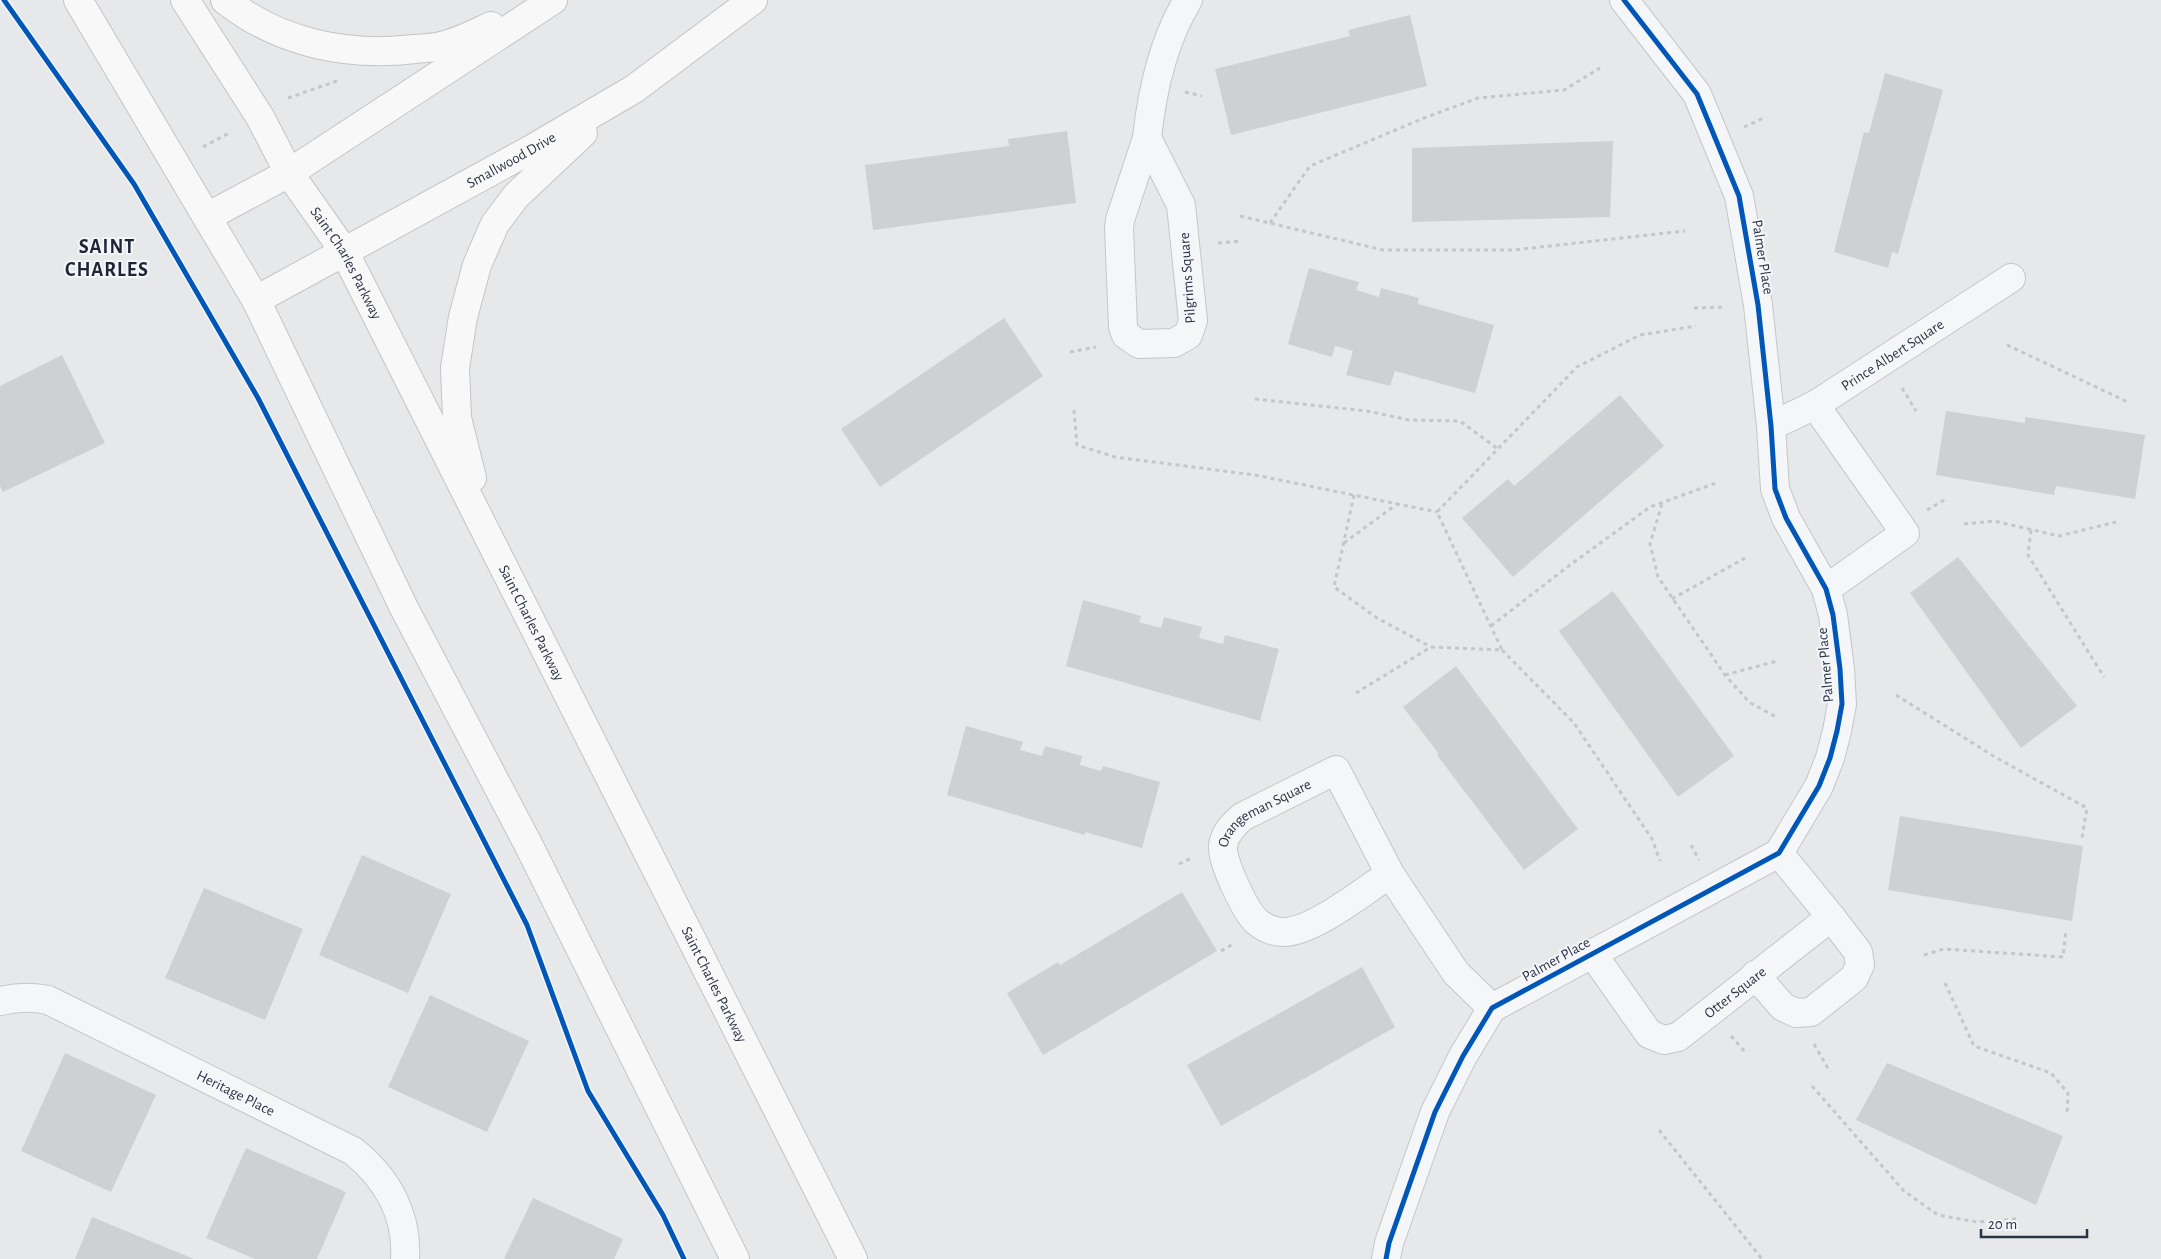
<svg xmlns="http://www.w3.org/2000/svg" width="2161" height="1259" font-family="'Alegreya Sans',sans-serif">
  <style>
    .building { fill: #ced0d3 }
    .lines { fill: none; stroke-linecap: round; stroke-linejoin: round }
    .minor-casing { stroke: #c4c6c8; stroke-width: 30 }
    .major-casing { stroke: #c2c5c8; stroke-width: 30 }
    .path { stroke: #c5c6ca; stroke-width: 3; stroke-dasharray: 4 4; stroke-linecap: butt }
    .minor { stroke: #f5f6f7; stroke-width: 28 }
    .major { stroke: #f8f8f8; stroke-width: 28 }
    .cycleway-casing { stroke: #f4f6f9; stroke-width: 8 }
    .cycleway { stroke: #0057b8; stroke-width: 5 }
    .labels { text-anchor: middle; stroke-width: 4; stroke-linejoin: round; paint-order: stroke }
    .street-label { font-size: 15px; fill: #2b3445; stroke: #f4f6f9 }
    .district-label { font-size: 20px; font-weight: bold; letter-spacing: 1px; fill: #1d2536; stroke: #f4f6f9 }
  </style>
  <rect width="100%" height="100%" fill="#e6e8ea"/>
  <!-- building -->
  <path class="building" d="M1410 15 1427 86 1231 135 1215 69 1350 36 1348 30Z
    M1885 73 1943 90 1898 254 1892 252 1888 268 1834 252 1864 132 1869 133Z
    M1067 131 1076 203 873 230 865 165 1009 146 1008 139Z
    M1613 141 1610 217 1412 222V148Z
    M1309 268 1359 282 1356 290 1379 297 1381 288 1419 298 1418 304 1494 325 1475 393 1395 371 1390 386 1346 375 1353 351 1335 346 1332 357 1288 344Z
    M1004 318 1043 376 880 487 841 429Z
    M62 355 105 443 3 492 0 486V386Z
    M1620 395 1664 446 1513 577 1462 518 1508 479 1514 486Z
    M1946 411 2025 423V417L2145 435 2135 499 2056 486 2054 495 1936 475Z
    M1958 557 2077 706 2021 748 1910 593Z
    M1613 591 1734 756 1678 797 1559 631Z
    M1083 600 1141 616 1139 622 1161 628 1164 617 1202 627 1199 638 1223 644 1225 635 1279 649 1260 721 1066 666Z
    M1456 666 1578 829 1524 870 1437 755 1439 754 1403 707Z
    M966 726 1023 742 1020 750 1042 756 1045 746 1082 756 1080 765 1101 771 1103 766 1160 782 1142 848 1085 832V835L947 795Z
    M1900 816 2083 846 2072 921 1888 890Z
    M362 855 451 894 408 993 319 955Z
    M204 888 303 929 265 1020 165 978Z
    M1182 892 1217 951 1043 1055 1007 993 1058 962 1060 965Z
    M1362 967 1395 1027 1221 1126 1187 1065Z
    M430 995 529 1041 487 1132 388 1087Z
    M65 1053 156 1095 111 1192 21 1151Z
    M1887 1063 2063 1136 2036 1205 1856 1120Z
    M246 1148 346 1192 317 1259H255L206 1238Z
    M533 1198 623 1239 614 1259H504Z
    M92 1217 194 1259H75Z"/>
  <g class="lines">
    <defs>
      <g id="minor">
        <path d="M1147 138 1181 205 1193 321 1188 335 1174 343 1139 344 1126 335 1123 327 1119 229 1120 220Z"/>
        <path d="M1147 138C1152 91 1163 41 1188 0"/>
        <path d="M1815 405 1905 533 1826 589"/>
        <path id="s1" d="M1771 426 1815 405 2011 278"/>
        <path id="s2" d="M1390 874C1365 890 1313 932 1284 932 1274 932 1264 928 1256 921 1245 910 1221 861 1223 845 1225 833 1233 825 1242 817L1336 770 1390 874 1456 973 1492 1008"/>
        <path id="s3" d="M1592 953 1649 1034 1664 1040 1678 1037 1831 917 1779 853"/>
        <path d="M1755 975 1783 1007 1796 1013 1811 1012 1854 978 1860 965 1858 952 1831 917"/>
        <path id="s4" d="M0 1001C17 997 31 996 48 1000L353 1151C387 1178 408 1215 405 1259"/>
        <path d="M1386 1259 1389 1243 1435 1112 1463 1056 1492 1008 1779 853 1819 786 1830 758 1837 731 1842 704 1840 669 1833 615 1826 589 1786 518 1775 489 1771 426 1758 305 1739 196 1697 94 1624 0"/>
      </g>
      <g id="major">
        <path d="M78 0 256 300 404 608 528 844 735 1259"/>
        <path id="s5" d="M185 0 260 117 289 173 344 251 853 1259"/>
        <path d="M225 0C279 43 347 57 415 49 425 48 436 48 445 45 461 41 476 33 491 26"/>
        <path d="M207 217 289 173 553 0"/>
        <path id="s6" d="M256 300 530 150 634 89 753 0"/>
        <path d="M472 478 457 418 455 368 463 317 477 265 495 224 516 196 583 133"/>
      </g>
    </defs>
    <!-- minor casing -->
    <use href="#minor" class="minor-casing"/>
    <!-- major casing -->
    <use href="#major" class="major-casing"/>
    <!-- path -->
    <path class="path" d="M1185 92 1202 96
      M288 98 337 81
      M1744 127 1766 117
      M203 147 231 132
      M1240 216 1383 250H1513L1685 231
      M1270 223 1310 166 1424 118 1478 98 1564 90 1600 68
      M1218 243 1242 241
      M1694 308 1726 307
      M2007 345 2130 403
      M1070 352 1096 347
      M1902 388 1916 411
      M1255 399 1367 411 1409 420 1460 421 1498 449
      M1074 410 1077 445 1115 457 1255 475 1437 512
      M1354 495 1334 587 1377 618 1431 647
      M1662 504 1650 544 1658 577 1725 675 1749 702 1776 717
      M1927 510 1946 499
      M1964 524 1994 521 2059 536 2116 522
      M2031 530 2028 555 2104 677
      M1344 543 1397 504
      M1672 599 1745 558
      M1491 626 1570 565 1650 507 1716 483
      M1502 650 1574 723 1652 839 1660 861
      M1725 675 1777 661
      M1356 693 1431 647 1502 650 1437 512 1577 367 1640 335 1696 326
      M1896 695 1995 757 2087 808 2082 838
      M1691 845 1699 860
      M1179 864 1192 858
      M1221 951 1233 944
      M1924 955 1944 949 2063 957 2066 930
      M1945 983 1974 1046 2051 1073 2068 1093 2067 1116
      M1731 1036 1745 1052
      M1814 1044 1830 1072
      M1812 1086 1904 1191 1938 1215 1977 1222 2017 1219
      M1659 1130 1762 1259"/>
    <!-- minor -->
    <use href="#minor" class="minor"/>
    <!-- major -->
    <use href="#major" class="major"/>
    <defs>
      <path id="cycleway" d="M4 0 134 184 258 398 527 925 588 1091 663 1215 684 1259
        M1386 1259 1389 1243 1435 1112 1463 1056 1492 1008 1779 853 1819 786 1830 758 1837 731 1842 704 1840 669 1833 615 1826 589 1786 518 1775 489 1771 426 1758 305 1739 196 1697 94 1624 0"/>
    </defs>
    <!-- cycleway casing -->
    <use href="#cycleway" class="cycleway-casing"/>
    <!-- cycleway -->
    <use href="#cycleway" class="cycleway"/>
  </g>
  <g class="labels">
    <!-- street labels -->
    <g class="street-label">
      <text dy="5" stroke="none"><textPath href="#s6" startOffset="291">Smallwood Drive</textPath></text>
      <text transform="translate(1763 257) rotate(81)" y="5">Palmer Place</text>
      <text dy="5" stroke="none"><textPath href="#s5" startOffset="309">Saint Charles Parkway</textPath></text>
      <text transform="translate(1187 278) rotate(-94)" y="5">Pilgrims Square</text>
      <text dy="5" stroke="none"><textPath href="#s1" startOffset="141">Prince Albert Square</textPath></text>
      <text dy="5" stroke="none"><textPath href="#s5" startOffset="714">Saint Charles Parkway</textPath></text>
      <text transform="translate(1825 665) rotate(-95)" y="5">Palmer Place</text>
      <text dy="5" stroke="none"><textPath href="#s2" startOffset="291">Orangeman Square</textPath></text>
      <text transform="translate(1556 959) rotate(-29)" y="5">Palmer Place</text>
      <text dy="5" stroke="none"><textPath href="#s5" startOffset="1119">Saint Charles Parkway</textPath></text>
      <text dy="5" stroke="none"><textPath href="#s3" startOffset="202">Otter Square</textPath></text>
      <text dy="5" stroke="none"><textPath href="#s4" startOffset="258">Heritage Place</textPath></text>
    </g>
    <!-- district labels -->
    <g class="district-label">
      <text x="107" y="253">SAINT<tspan x="107" dy="23">CHARLES</tspan></text>
    </g>
  </g>
  <!-- scale -->
  <path d="M1981 1229v8h106v-8" fill="none" stroke="#2b3445" stroke-width="2.5"/>
  <text x="1988" y="1229" font-size="15" fill="#2b3445" stroke="#f4f6f9" stroke-width="4" paint-order="stroke">20 m</text>
</svg>
